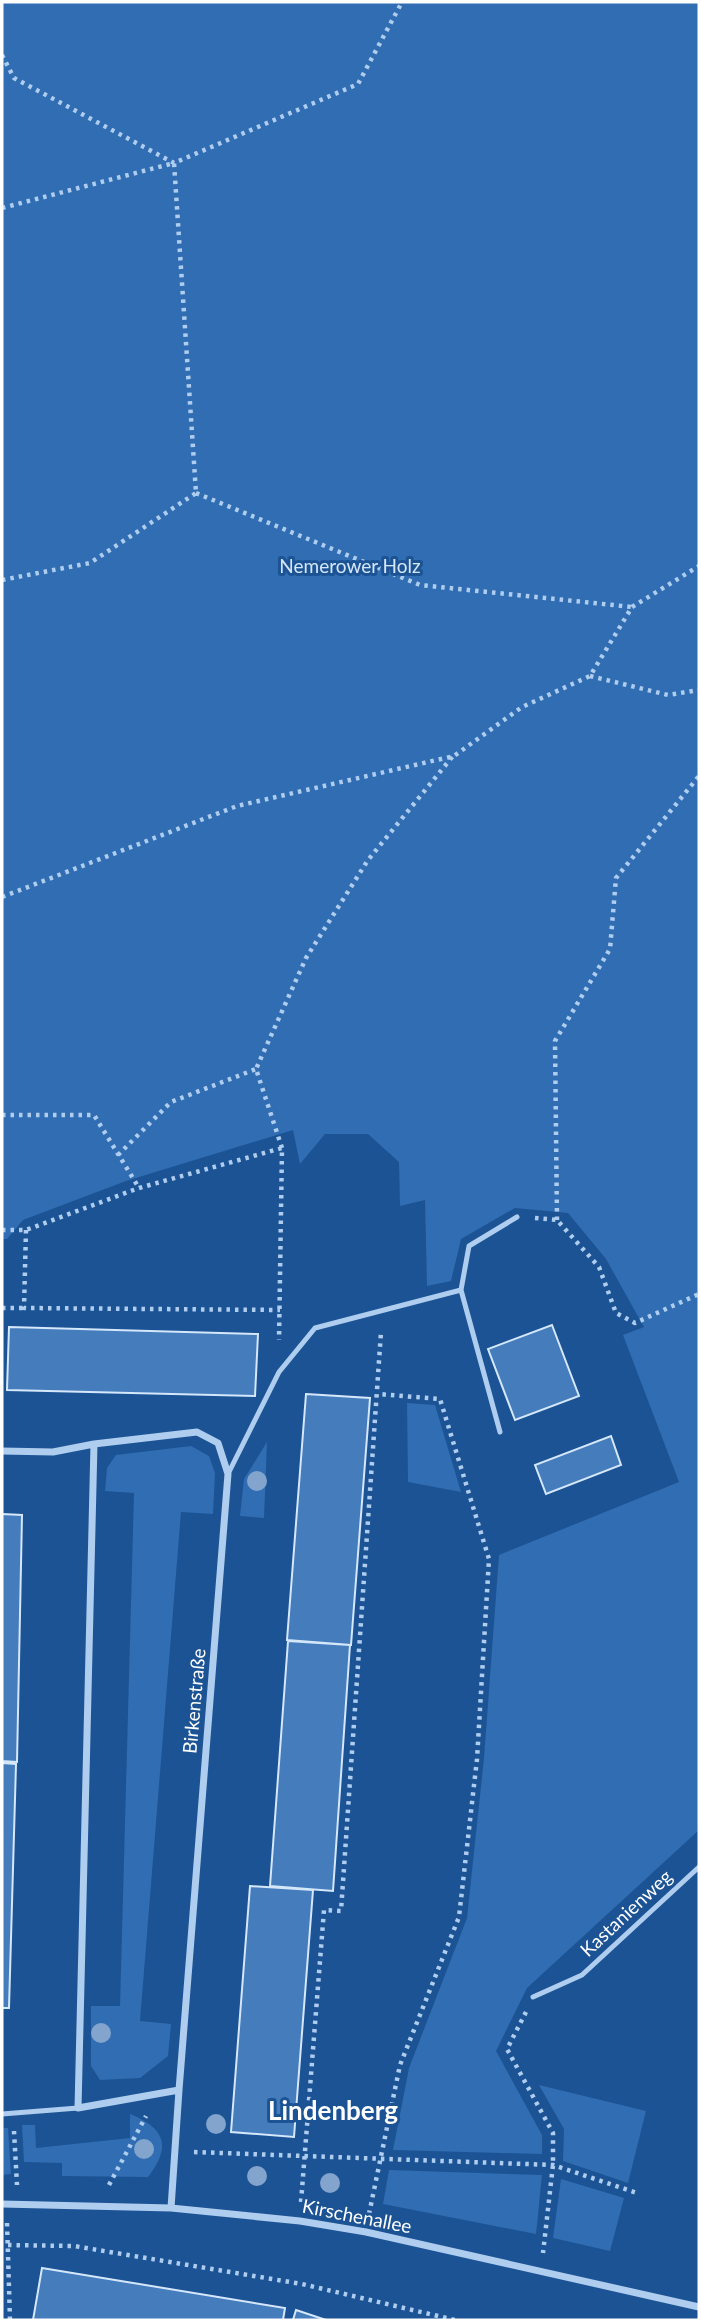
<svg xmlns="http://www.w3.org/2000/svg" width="701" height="2322" font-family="Lato,sans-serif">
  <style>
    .green { fill: #306db2 }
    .building { fill: #457cbb; stroke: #d5e7fb; stroke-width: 2 }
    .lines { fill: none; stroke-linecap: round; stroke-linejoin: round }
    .path { stroke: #afcdef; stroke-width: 4.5; stroke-dasharray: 3.5 5; stroke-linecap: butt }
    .service { stroke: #afcdef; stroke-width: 5 }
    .minor { stroke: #afcdef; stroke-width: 7 }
    .tree { fill: #82a4cd }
    .labels { text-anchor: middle; stroke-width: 6; stroke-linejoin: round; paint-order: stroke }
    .park-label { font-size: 19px; fill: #d5e7fb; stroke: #1c5394 }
    .street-label { font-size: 19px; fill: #fff; stroke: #1c5394 }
    .district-label { font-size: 26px; font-weight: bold; fill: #fff; stroke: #1c5394 }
  </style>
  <rect width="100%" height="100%" fill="#1c5394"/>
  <!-- green -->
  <path class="green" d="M2 2H699V1830L527 1988 496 2051 542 2135V2154L393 2150 409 2068 467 1918 484 1758 499 1555 679 1482 623 1335 644 1327 606 1259 568 1213 515 1208 461 1239 451 1281 427 1286 425 1200 400 1206 399 1162 368 1134H325L300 1164 293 1130 126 1181 23 1220 7 1239H2Z
    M407 1403 435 1405 461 1492 408 1482Z
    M267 1442 264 1518 240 1516 244 1479Z
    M191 1446 209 1456 215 1473 213 1514 181 1512 140 2021 171 2024 168 2056 140 2078 100 2080 91 2066V2006H120L134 1493 105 1491 107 1468 116 1455Z
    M539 2085 646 2111 628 2183 563 2161 564 2129Z
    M130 2114C165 2128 172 2146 148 2177L62 2176V2163L24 2162 22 2125H35L36 2148 130 2138Z
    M2 2128H8L11 2174 2 2175Z
    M389 2170 542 2175 536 2234 383 2204Z
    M561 2179 624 2198 610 2251 553 2238Z"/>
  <!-- building -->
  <path class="building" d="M552 1325 579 1396 515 1420 488 1349Z
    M9 1327 258 1334 255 1396 7 1390Z
    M306 1394 370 1398 351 1645 287 1640Z
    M611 1436 621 1465 546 1494 535 1465Z
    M2 1514 22 1515 17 1762 2 1761Z
    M288 1641 350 1645 333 1891 270 1886Z
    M2 1763 16 1764 9 2008H2Z
    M250 1886 313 1890 294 2137 231 2132Z
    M42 2268 285 2308 283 2320H33Z
    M296 2310 326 2320H327H293Z"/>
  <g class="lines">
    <!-- path -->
    <path class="path" d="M2 55 14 78 174 163 358 84 402 2
      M2 208 174 163 196 493
      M196 493 420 585 632 607
      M2 580 90 563 196 493
      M590 676 668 695 699 690
      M2 897 237 806 454 756 522 707 590 676 632 607 699 566
      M2 1115H94L139 1188
      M282 1148 256 1069 306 958 368 860 453 756
      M118 1155 171 1102 256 1069
      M535 1218 557 1220 599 1267 616 1313 635 1323 699 1294
      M557 1220 555 1041 610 949 616 878 699 776
      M2 1230H26L139 1188 282 1148 279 1340
      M26 1230 24 1308 280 1310
      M2 1308H24
      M526 2012 507 2049 553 2133V2165L543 2253
      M14 2131 17 2185
      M194 2152 553 2165 637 2193
      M109 2185 146 2116
      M301 2202 324 1910 341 1911 381 1332
      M369 2214 400 2065 459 1917 477 1759 489 1559 440 1399 378 1394
      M7 2223 10 2320
      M8 2245 74 2246 302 2284 455 2320"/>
    <!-- service -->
    <path class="service" d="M461 1290 500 1432
      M228 1474 279 1372 315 1328 461 1290 469 1246 517 1217
      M533 1997 582 1975 699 1867
      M2 2114 78 2108"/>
    <!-- minor -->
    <path class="minor" d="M2 1451 53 1452 94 1444
      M2 2204 171 2208 300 2221 366 2232 699 2307
      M171 2208 179 2090 228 1474 218 1443 197 1432 94 1444 78 2108 179 2090"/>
  </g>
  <!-- trees -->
  <g class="tree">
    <circle cx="257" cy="1481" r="10"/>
    <circle cx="101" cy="2033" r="10"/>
    <circle cx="216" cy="2124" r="10"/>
    <circle cx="144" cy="2149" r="10"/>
    <circle cx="257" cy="2176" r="10"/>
    <circle cx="330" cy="2183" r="10"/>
  </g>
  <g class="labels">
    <!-- park labels -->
    <g class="park-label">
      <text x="350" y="573">Nemerower Holz</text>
    </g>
    <!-- street labels -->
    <g class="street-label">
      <text transform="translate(194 1701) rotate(-85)" y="7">Birkenstraße</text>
      <text transform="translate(626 1913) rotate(-43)" y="7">Kastanienweg</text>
      <text transform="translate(357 2216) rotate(11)" y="7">Kirschenallee</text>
    </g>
    <!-- district labels -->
    <g class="district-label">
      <text x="333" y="2120">Lindenberg</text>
    </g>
  </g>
  <!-- border -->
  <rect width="701" height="2322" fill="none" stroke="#ffffff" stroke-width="7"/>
</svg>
